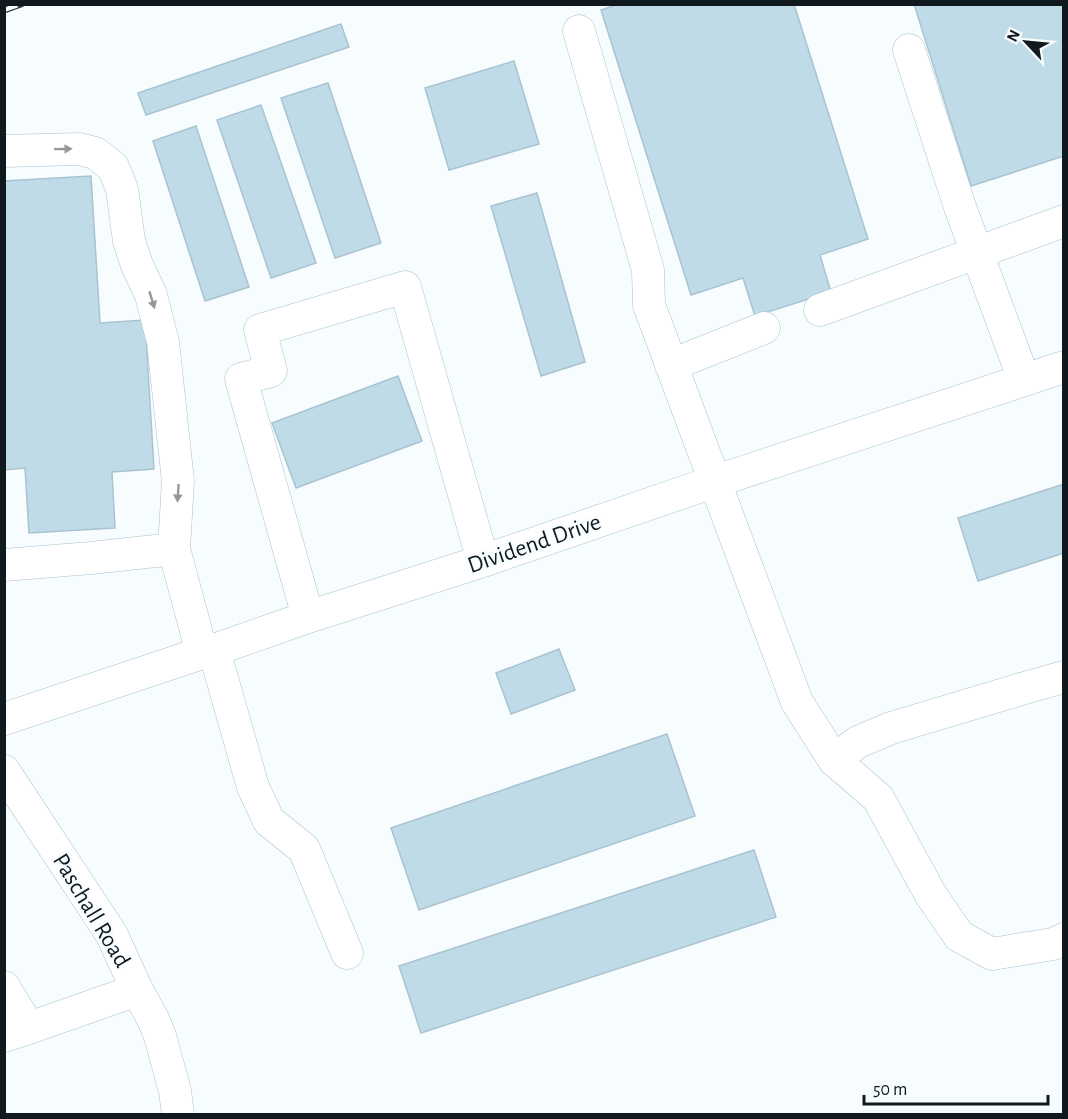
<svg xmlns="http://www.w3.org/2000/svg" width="1068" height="1119" font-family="'Alegreya Sans',sans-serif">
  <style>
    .building { fill: #c0dbe8; stroke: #a9c3d0; stroke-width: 1.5 }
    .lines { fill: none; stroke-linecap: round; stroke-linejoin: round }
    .minor-casing { stroke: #a7c2ce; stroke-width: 33 }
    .minor { stroke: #fff; stroke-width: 32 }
    .rail-casing { stroke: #30393d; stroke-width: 7 }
    .rail { stroke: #f7fcff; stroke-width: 4.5; stroke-dasharray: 14; stroke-linecap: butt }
    .oneway { fill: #93989a }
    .labels { text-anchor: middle; stroke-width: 5; stroke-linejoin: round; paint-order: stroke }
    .street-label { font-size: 24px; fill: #101a1e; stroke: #f7fcff }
  </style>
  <rect width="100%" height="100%" fill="#f7fcff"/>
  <!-- building -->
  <path class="building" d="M619 4H794L868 239 820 255 831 292 755 316 743 278 691 295 601 10Z
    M914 4H1064V156L971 186Z
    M341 24 349 47 146 115 138 93Z
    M514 61 539 144 449 170 425 88Z
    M328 83 381 243 335 258 281 98Z
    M261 105 316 263 271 278 217 120Z
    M196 126 249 287 205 301 153 141Z
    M91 176 100 323 145 320 154 469 112 472 115 528 29 533 25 468 4 470V181Z
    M537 193 585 362 541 376 491 206Z
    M398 376 422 441 296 488 272 423Z
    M1064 484V553L978 581 958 518Z
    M559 649 575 690 511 714 496 673Z
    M667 734 695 816 419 910 391 828Z
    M754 850 776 917 421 1033 399 966Z"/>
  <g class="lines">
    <defs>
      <path id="minor" d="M579 31 648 270 649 305 797 702 834 760 878 798 931 895 959 936 992 954 1053 944 1064 939
        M909 50 960 207 1024 380
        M4 151 79 149 95 153 113 167 122 189 129 241 137 265 151 295 163 342 178 481 174 549 202 653
        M820 310 1064 221
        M671 365 764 328
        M4 565 91 558 174 549
        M308 617 241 379 271 371 260 330 405 287 483 561
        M214 650 253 787 269 821 304 849 347 953
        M4 719 202 653 214 650 308 617 483 561 716 481 1064 367
        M834 760 858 742 891 728 1028 687 1064 677
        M4 771 112 935 137 990 153 1019 160 1036 175 1091 178 1114
        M4 987 29 1028 4 1036
        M29 1028 137 990"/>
    </defs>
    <!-- minor casing -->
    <use href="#minor" class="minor-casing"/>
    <!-- minor -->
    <use href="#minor" class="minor"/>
    <defs>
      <path id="rail" d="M4 10 21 4"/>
    </defs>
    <!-- rail casing -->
    <use href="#rail" class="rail-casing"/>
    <!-- rail -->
    <use href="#rail" class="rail"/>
  </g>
  <!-- one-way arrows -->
  <defs><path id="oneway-solid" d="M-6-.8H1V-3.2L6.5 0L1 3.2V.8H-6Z" transform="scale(1.5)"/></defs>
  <g class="oneway">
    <use href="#oneway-solid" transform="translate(63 149) rotate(-1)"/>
    <use href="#oneway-solid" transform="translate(152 300) rotate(73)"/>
    <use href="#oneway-solid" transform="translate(178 493) rotate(94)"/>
  </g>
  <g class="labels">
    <!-- street labels -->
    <g class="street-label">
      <text transform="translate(534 543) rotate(-19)" y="8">Dividend Drive</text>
      <text transform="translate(92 910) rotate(59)" y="8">Paschall Road</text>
    </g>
  </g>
  <!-- border -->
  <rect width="1068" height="1119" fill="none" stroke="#101a1e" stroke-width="12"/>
  <!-- north arrow -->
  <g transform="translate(1026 42) rotate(296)" stroke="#f7fcff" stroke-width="4.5" paint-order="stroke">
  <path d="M0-4.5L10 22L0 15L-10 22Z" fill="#101a1e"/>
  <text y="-9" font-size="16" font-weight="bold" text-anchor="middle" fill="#101a1e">N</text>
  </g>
  <!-- scale -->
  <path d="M864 1095v9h184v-9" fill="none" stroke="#101a1e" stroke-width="3"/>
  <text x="873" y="1095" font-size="18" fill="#101a1e" stroke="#f7fcff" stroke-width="4.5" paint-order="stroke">50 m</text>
</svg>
